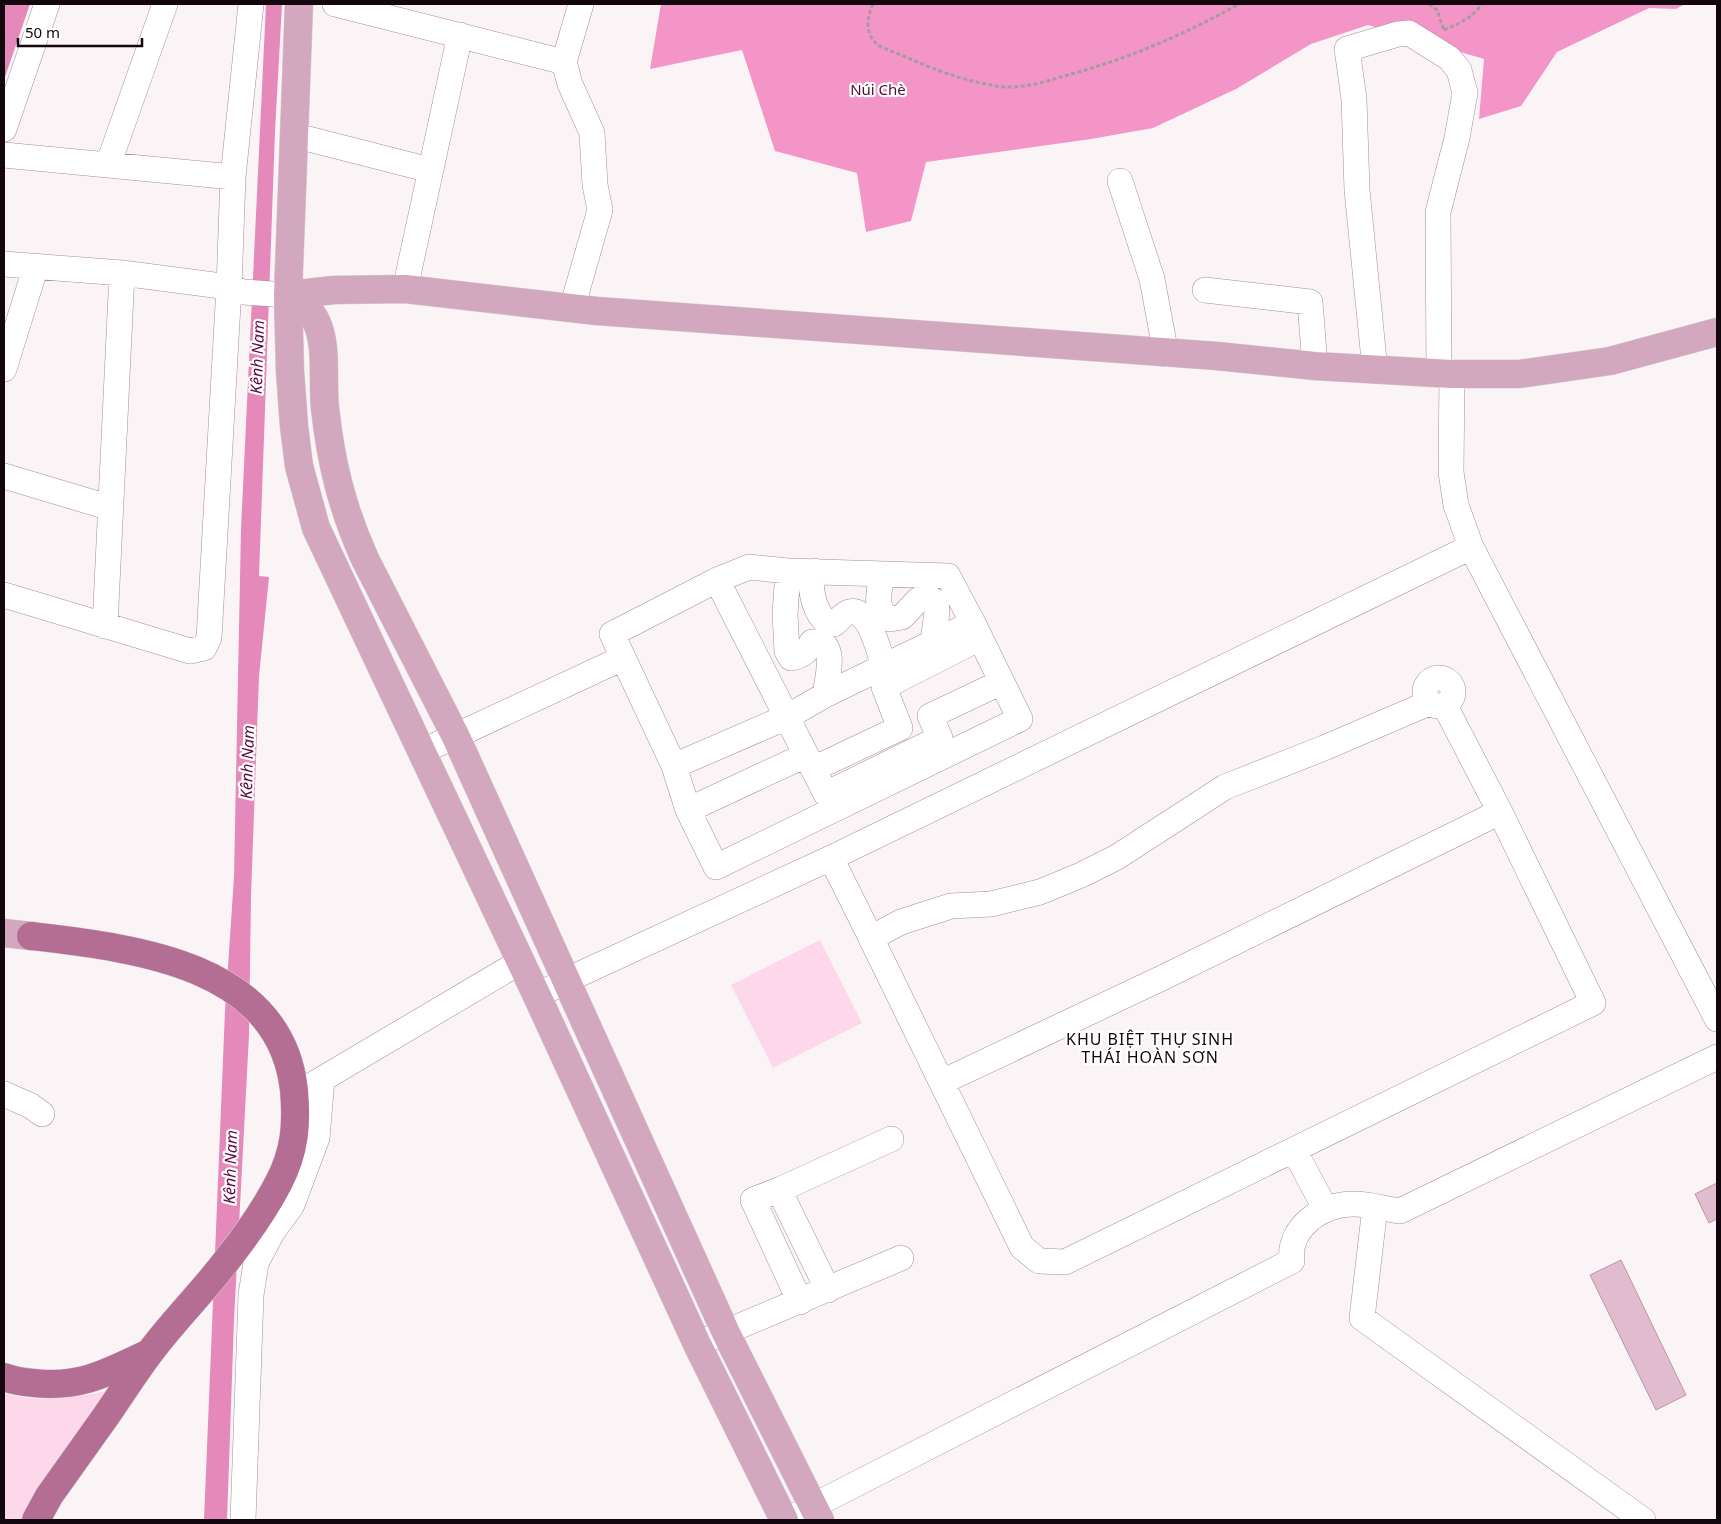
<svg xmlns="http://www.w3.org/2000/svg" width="1721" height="1524" font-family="'Noto Sans',sans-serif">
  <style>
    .green { fill: #fdd8ea }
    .forest { fill: #f395c6 }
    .water { fill: #e588ba }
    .building { fill: #e0bcce; stroke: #b996a7 }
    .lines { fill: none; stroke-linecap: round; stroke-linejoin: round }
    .minor-casing { stroke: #ac8a9b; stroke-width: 26 }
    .major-casing { stroke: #d5d2d3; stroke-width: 29 }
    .highway-casing { stroke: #d5d2d3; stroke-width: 29 }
    .path { stroke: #a49ba0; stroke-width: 3; stroke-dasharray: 4 2.5; stroke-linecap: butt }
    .minor { stroke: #fff; stroke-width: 25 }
    .major { stroke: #d3a8be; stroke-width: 28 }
    .highway { stroke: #b56e93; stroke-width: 28 }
    .labels { text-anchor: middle; stroke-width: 4.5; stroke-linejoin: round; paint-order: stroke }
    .park-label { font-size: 15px; fill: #481032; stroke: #fff }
    .water-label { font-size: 16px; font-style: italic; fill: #5c073e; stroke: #fff }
    .neighbourhood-label { font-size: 16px; letter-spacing: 1px; fill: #13070d; stroke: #fff }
  </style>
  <rect width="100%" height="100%" fill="#fbf4f7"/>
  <!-- green -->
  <path class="green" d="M820 940 862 1023 773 1068 731 985Z
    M112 1390 23 1520H4V1393C41 1404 75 1397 112 1390Z"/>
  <!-- forest -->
  <path class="forest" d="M661 4H1685L1676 9 1649 8 1557 52 1521 106 1479 119 1484 59 1368 25 1311 44 1236 89 1153 128 1091 139 926 162 911 221 866 232 857 173 775 151 742 50 650 69Z"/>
  <!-- water -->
  <path class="water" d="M4 4H30L4 80Z
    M266 4H282L275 131 259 576 269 577 259 676 251 896 249 1035 234 1320 227 1520H204L225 1011 234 877 241 529Z"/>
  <!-- building -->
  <path class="building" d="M1717 1183V1219L1709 1223 1695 1194Z
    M1621 1260 1686 1395 1656 1410 1590 1275Z"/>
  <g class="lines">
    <defs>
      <path id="minor" d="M335 4 564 62
        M4 129 47 4
        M293 135 430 170
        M4 155 233 177
        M108 165 165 4
        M1120 181 1152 279 1166 354
        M4 264 122 273 229 287 243 292 288 295
        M405 289 460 35
        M1205 290 1310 302 1315 366
        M572 308 600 210 595 185 592 133 570 84 564 62 581 4
        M4 369 36 266
        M1375 370 1357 190 1354 99 1347 49 1398 34 1409 33 1449 58 1459 70 1465 93 1457 138 1438 212 1439 373
        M1452 374 1451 472 1456 505 1471 547
        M4 476 111 508
        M749 567 788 571 948 576 973 623 1020 719 716 867 688 810 674 766 612 634 717 580Z
        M788 571 785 614 787 651 791 658C802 656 807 652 812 642 839 638 827 680 825 695
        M815 571C813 577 811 585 812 592 814 604 820 623 834 624 839 620 843 614 849 612 870 607 879 653 884 667
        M882 574C880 593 872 607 890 619L902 617 918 600 926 597 936 602 937 612 933 642
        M717 580 826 794 940 738 930 716 1002 682
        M4 595 190 651 204 648 209 638 229 287 233 177 251 4
        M105 626 122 273
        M1425 692a14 14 0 1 1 28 0a14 14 0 1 1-28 0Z
        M1429 703 1324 748 1225 787 1117 857 1081 875 1040 892 991 904 951 906 901 922 871 938 1022 1247 1039 1261 1065 1262 1593 1003 1500 812 1445 706
        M421 752 623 658
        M674 766 787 717 825 695 973 623
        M813 769 900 728 884 687 980 638
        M688 810 806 755
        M831 858 871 938
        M537 996 567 980 831 858 1471 547 1717 1019
        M942 1082 1164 977 1500 812
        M307 1088 520 962
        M4 1094 31 1106 42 1114
        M1294 1150 1326 1210
        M779 1190 828 1290
        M1375 1207 1362 1318 1643 1520
        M800 1302 753 1200 779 1190 891 1139
        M697 1344 901 1258
        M243 1520 251 1295 256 1263 273 1231 292 1205 317 1138 322 1079
        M788 1520 813 1506 1292 1261C1287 1228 1323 1203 1354 1204 1369 1204 1385 1209 1400 1211L1717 1057"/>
      <path id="major" d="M299 4 288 295 290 371 294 426 299 466 316 528 537 996 697 1344 784 1520
        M288 295 334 290 405 289 597 311 1217 356 1315 366 1452 374H1519L1610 361 1717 332
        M288 295C298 303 311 310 316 321 328 345 322 382 325 408 331 463 342 508 365 559L456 737 726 1333 820 1520
        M4 933 31 936"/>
      <path id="highway" d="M31 936C132 948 280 963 294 1090 297 1124 295 1151 279 1182 265 1209 246 1236 227 1260 202 1293 172 1322 148 1355 133 1375 120 1396 106 1416 87 1443 68 1469 49 1496L36 1520
        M4 1377C14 1381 23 1382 34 1383 80 1388 107 1373 147 1354"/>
    </defs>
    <!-- minor casing -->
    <use href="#minor" class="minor-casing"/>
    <!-- major casing -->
    <use href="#major" class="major-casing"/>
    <!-- highway casing -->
    <use href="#highway" class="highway-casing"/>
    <!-- path -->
    <path class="path" d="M873 4C866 19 865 35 879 46 914 60 948 77 986 84 992 85 998 87 1004 87 1024 88 1045 82 1064 76 1125 60 1184 35 1239 4
      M1429 4 1437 10 1444 30
      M1444 30C1459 24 1473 17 1482 4"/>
    <!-- minor -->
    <use href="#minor" class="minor"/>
    <!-- major -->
    <use href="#major" class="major"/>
    <!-- highway -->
    <use href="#highway" class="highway"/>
  </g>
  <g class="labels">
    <!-- park labels -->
    <g class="park-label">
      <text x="878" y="95">Núi Chè</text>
    </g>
    <!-- water labels -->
    <g class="water-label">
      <text transform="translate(257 357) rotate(-88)" y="6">Kênh Nam</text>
      <text transform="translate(247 762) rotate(-88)" y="6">Kênh Nam</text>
      <text transform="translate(230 1167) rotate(-88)" y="6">Kênh Nam</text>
    </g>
    <!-- neighbourhood labels -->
    <g class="neighbourhood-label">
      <text x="1150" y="1045">KHU BIỆT THỰ SINH<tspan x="1150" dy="18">THÁI HOÀN SƠN</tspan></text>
    </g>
  </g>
  <!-- border -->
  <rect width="1721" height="1524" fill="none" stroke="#13070d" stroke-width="10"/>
  <!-- scale -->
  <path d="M18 38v8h124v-8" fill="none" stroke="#13070d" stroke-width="2.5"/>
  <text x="25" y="38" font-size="15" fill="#13070d" stroke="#ffffff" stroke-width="4" paint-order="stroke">50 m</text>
</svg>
